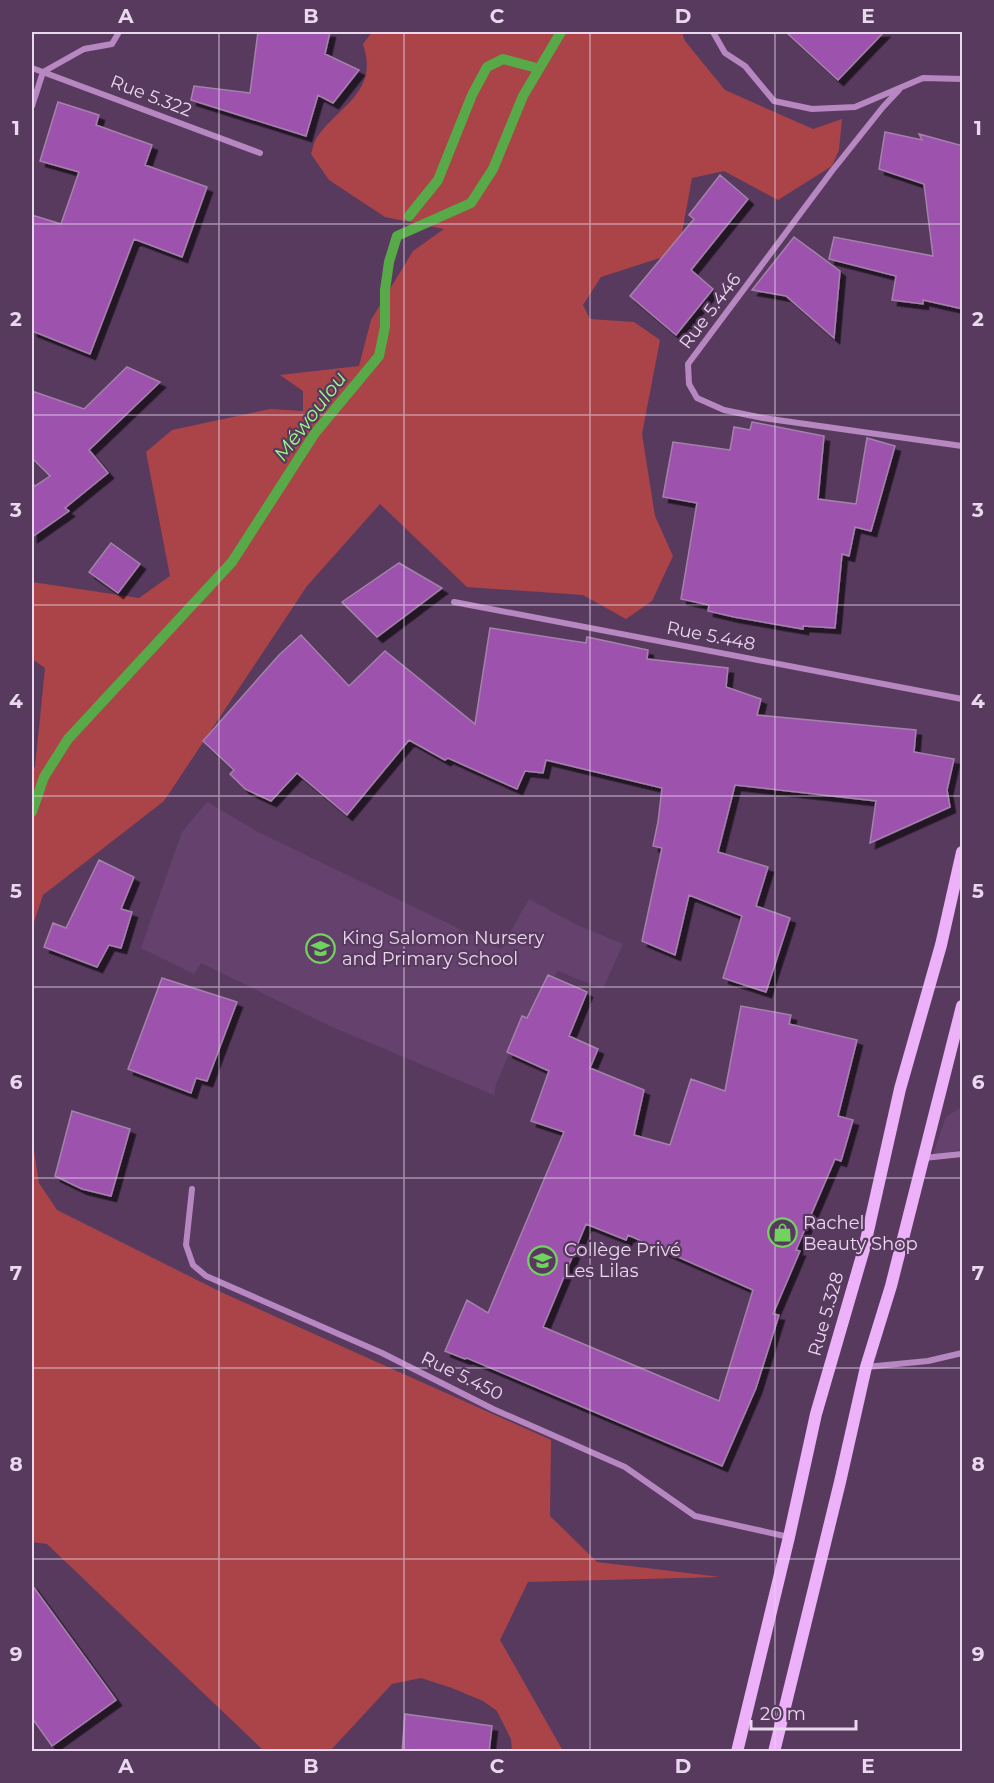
<svg xmlns="http://www.w3.org/2000/svg" width="994" height="1783" font-family="Montserrat,sans-serif">
  <style>
    .built { fill: #65426d }
    .green { fill: #ab4448 }
    .lines { fill: none; stroke-linecap: round; stroke-linejoin: round }
    .stream { stroke: #58a947; stroke-width: 10 }
    .building { fill: #9d52ad; stroke: #a482ab; stroke-width: 1.5; fill-rule: evenodd; filter: url(#shadow) }
    .street { stroke: #b687c0; stroke-width: 6 }
    .secondary { stroke: #edb1fa; stroke-width: 12 }
    .grid { fill: none; stroke: #ead8ee; stroke-width: 1.5; stroke-opacity: 0.55 }
    .labels { text-anchor: middle; stroke-width: 4.5; stroke-linejoin: round; paint-order: stroke }
    .street-label { font-size: 18px; fill: #ead8ee; stroke: #583a5f }
    .poi-label { font-size: 18px; fill: #ead8ee; stroke: #583a5f; text-anchor: start }
    .water-label { font-size: 20px; font-style: italic; fill: #98fe84; stroke: #583a5f }
    .neatline { fill: none; stroke: #ead8ee; stroke-width: 2 }
    .grid-label { font-size: 20px; text-anchor: middle; font-weight: bold; fill: #ead8ee }
  </style>
  <defs>
    <filter id="shadow"><feDropShadow dx="5.5" dy="5.5" stdDeviation="0" flood-color="#0009"/></filter>
  </defs>
  <rect width="100%" height="100%" fill="#583a5f"/>
  <!-- built -->
  <path class="built" d="M207 802 260 833 501 949 529 899 577 925 623 944 603 989 558 971 523 1022 496 1084 494 1095 330 1026 201 963 194 974 141 948 182 832Z
    M962 1107V1149L932 1157 946 1117Z"/>
  <!-- green -->
  <path class="green" d="M372 32 405 33 413 32H682L685 41 725 90 813 129 842 119 839 150 832 166 778 200 724 171 692 178 681 238 663 257 601 277 583 305 590 319 634 322 660 340 642 434 655 516 673 556 652 601 626 619 583 595 467 587 380 504 307 586 164 801 43 895 33 925 32 939V768L35 767 45 668 32 659V582L139 598 170 576 146 452 172 430 270 409 303 411V391L280 375 359 366 371 320 413 251 444 229 385 217 329 180 311 154C313 148 314 141 317 137 341 104 379 92 363 44Z
    M32 1145 34 1151 39 1183 57 1210 223 1293 551 1440 550 1516 597 1562 720 1577 528 1582 500 1640 563 1751H512L511 1739 497 1711 483 1701 452 1688 421 1678 392 1684 330 1751H264L47 1544 32 1542Z"/>
  <g class="lines">
    <!-- stream -->
    <path class="stream" d="M409 216 438 180 472 95 487 67 503 59 533 67
      M32 812 44 777 68 739 232 562 315 433 379 356 385 327V290L389 262 397 236 471 203 493 169 523 96 561 32"/>
  </g>
  <!-- building -->
  <path class="building" d="M258 32H330L325 54 359 70 333 103 318 95 306 136 191 100 194 86 250 93Z
    M786 32H884L838 80Z
    M58 102 99 115 96 125 152 145 145 165 207 187 182 257 134 239 90 354 32 331V215L61 224 79 172 40 161Z
    M885 132 922 140 919 134 963 146V309L923 300V304L892 300 896 276 829 259 834 237 933 256 924 184 879 169Z
    M720 175 748 199 691 270 713 289 676 335 630 296 694 219 689 215Z
    M794 237 840 271 834 338 786 296 752 290Z
    M127 367 160 382 89 450 108 473 65 508 69 511 32 537V483L35 486 50 476 32 458V391L84 409Z
    M752 422 824 436 818 499 856 504 867 438 895 446 871 531 855 527 849 556 842 554 835 628 803 626V629L734 617 708 611 709 605 681 599 697 503 663 497 673 442 730 450 734 427 750 430Z
    M111 543 140 564 118 593 89 572Z
    M399 563 442 588 377 637 342 602Z
    M490 628 586 643 587 637 648 650 647 659 728 668 726 687 761 699 757 715 916 730 914 752 954 759 947 790 950 807 870 843 876 801 735 785 718 852 768 867 756 906 790 918 766 992 723 978 742 916 689 895 675 955 642 941 662 848 653 846 658 822 662 788 546 760 543 773 525 771 517 789 448 758 445 760 409 740 347 815 297 773 271 801 245 789 230 774 234 770 203 741 279 655 301 635 349 686 385 651 475 724Z
    M99 860 134 877 121 909 132 912 121 948 109 945 97 967 44 947 53 923 66 928Z
    M548 975 587 992 569 1036 598 1049 590 1068 644 1090 634 1135 670 1145 691 1079 725 1091 741 1006 791 1015 789 1024 857 1040 838 1116 853 1120 841 1161 835 1159 796 1250 800 1251 773 1314 779 1315 756 1388 722 1466 467 1358 465 1359 445 1351 467 1300 488 1313 564 1132 531 1121 549 1071 507 1052 522 1016 527 1018ZM586 1224 626 1240 628 1235 753 1290 719 1401 543 1327Z
    M162 978 237 1002 207 1081 196 1078 191 1093 128 1069Z
    M72 1111 130 1129 111 1196 82 1189 55 1176Z
    M32 1585 116 1700 52 1746 32 1718Z
    M405 1714 492 1726 489 1752H402Z"/>
  <g class="lines">
    <!-- street -->
    <path class="street" d="M713 32 725 53 745 66 774 101 812 109 855 107 923 78 962 79
      M32 68 260 153
      M899 90 883 107 832 171 688 364 689 384 697 398 724 410 763 418 962 446
      M32 106 43 72 84 49 112 44 119 32
      M454 602 962 699
      M924 1158 962 1154
      M192 1189 186 1245 193 1265 206 1276 382 1353 493 1409 625 1467 695 1516 789 1537
      M866 1367 928 1361 962 1353"/>
    <!-- secondary -->
    <path class="secondary" d="M737 1752 789 1537 816 1414 864 1249 900 1089 941 945 962 852
      M774 1752 840 1482 866 1367 891 1286 962 1006"/>
  </g>
  <!-- grid -->
  <path class="grid" d="M219 32V1752M404 32V1752M590 32V1752M775 32V1752M32 224H962M32 415H962M32 605H962M32 796H962M32 987H962M32 1178H962M32 1368H962M32 1559H962"/>
  <!-- icons -->
  <defs>
    <symbol id="school-ring" viewBox="-11 -11 22 22"><circle r="9.5" fill="#583a5f" stroke="#71d25e" stroke-width="1.5"/><path d="M0-5L7-2L0 1L-7-2ZM-4 1L0 2.5L4 1V4Q0 6-4 4Z" fill="#71d25e"/></symbol>
    <symbol id="shop-ring" viewBox="-11 -11 22 22"><circle r="9.5" fill="#583a5f" stroke="#71d25e" stroke-width="1.5"/><path d="M-5-2.5h2.3a2.7 3.5 0 0 1 5.4 0H5L5.5 6h-11ZM-1.5-2.5h3a1.5 2.3 0 0 0-3 0Z" fill="#71d25e"/></symbol>
  </defs>
  <g fill-rule="evenodd">
    <use href="#school-ring" x="304" y="932" width="33" height="33"/>
    <use href="#shop-ring" x="766" y="1216" width="33" height="33"/>
    <use href="#school-ring" x="526" y="1244" width="33" height="33"/>
  </g>
  <g class="labels">
    <!-- street labels -->
    <g class="street-label">
      <text transform="translate(151 96) rotate(21)" y="6">Rue 5.322</text>
      <text transform="translate(710 311) rotate(-53)" y="6">Rue 5.446</text>
      <text transform="translate(711 636) rotate(11)" y="6">Rue 5.448</text>
      <text transform="translate(826 1314) rotate(-74)" y="6">Rue 5.328</text>
      <text transform="translate(462 1376) rotate(26)" y="6">Rue 5.450</text>
    </g>
    <!-- poi labels -->
    <g class="poi-label">
      <text x="342" y="944">King Salomon Nursery<tspan x="342" dy="21">and Primary School</tspan></text>
      <text x="803" y="1229">Rachel<tspan x="803" dy="21">Beauty Shop</tspan></text>
      <text x="564" y="1256">Collège Privé<tspan x="564" dy="21">Les Lilas</tspan></text>
    </g>
    <!-- water labels -->
    <g class="water-label">
      <text transform="translate(310 416) rotate(-53)" y="7">Méwoulou</text>
    </g>
  </g>
  <!-- border -->
  <rect width="994" height="1783" fill="none" stroke="#583a5f" stroke-width="66"/>
  <!-- scale -->
  <path d="M751 1720v9h105v-9" fill="none" stroke="#ead8ee" stroke-width="3"/>
  <text x="760" y="1720" font-size="18" fill="#ead8ee" stroke="#583a5f" stroke-width="4.5" paint-order="stroke">20 m</text>
  <rect x="33" y="33" width="928" height="1717" class="neatline"/>
  <g class="grid-label">
    <text x="126" y="23">A</text>
    <text x="311" y="23">B</text>
    <text x="497" y="23">C</text>
    <text x="683" y="23">D</text>
    <text x="868" y="23">E</text>
    <text x="16" y="135">1</text>
    <text x="978" y="135">1</text>
    <text x="16" y="326">2</text>
    <text x="978" y="326">2</text>
    <text x="16" y="517">3</text>
    <text x="978" y="517">3</text>
    <text x="16" y="708">4</text>
    <text x="978" y="708">4</text>
    <text x="16" y="898">5</text>
    <text x="978" y="898">5</text>
    <text x="16" y="1089">6</text>
    <text x="978" y="1089">6</text>
    <text x="16" y="1280">7</text>
    <text x="978" y="1280">7</text>
    <text x="16" y="1471">8</text>
    <text x="978" y="1471">8</text>
    <text x="16" y="1661">9</text>
    <text x="978" y="1661">9</text>
    <text x="126" y="1773">A</text>
    <text x="311" y="1773">B</text>
    <text x="497" y="1773">C</text>
    <text x="683" y="1773">D</text>
    <text x="868" y="1773">E</text>
  </g>
</svg>
